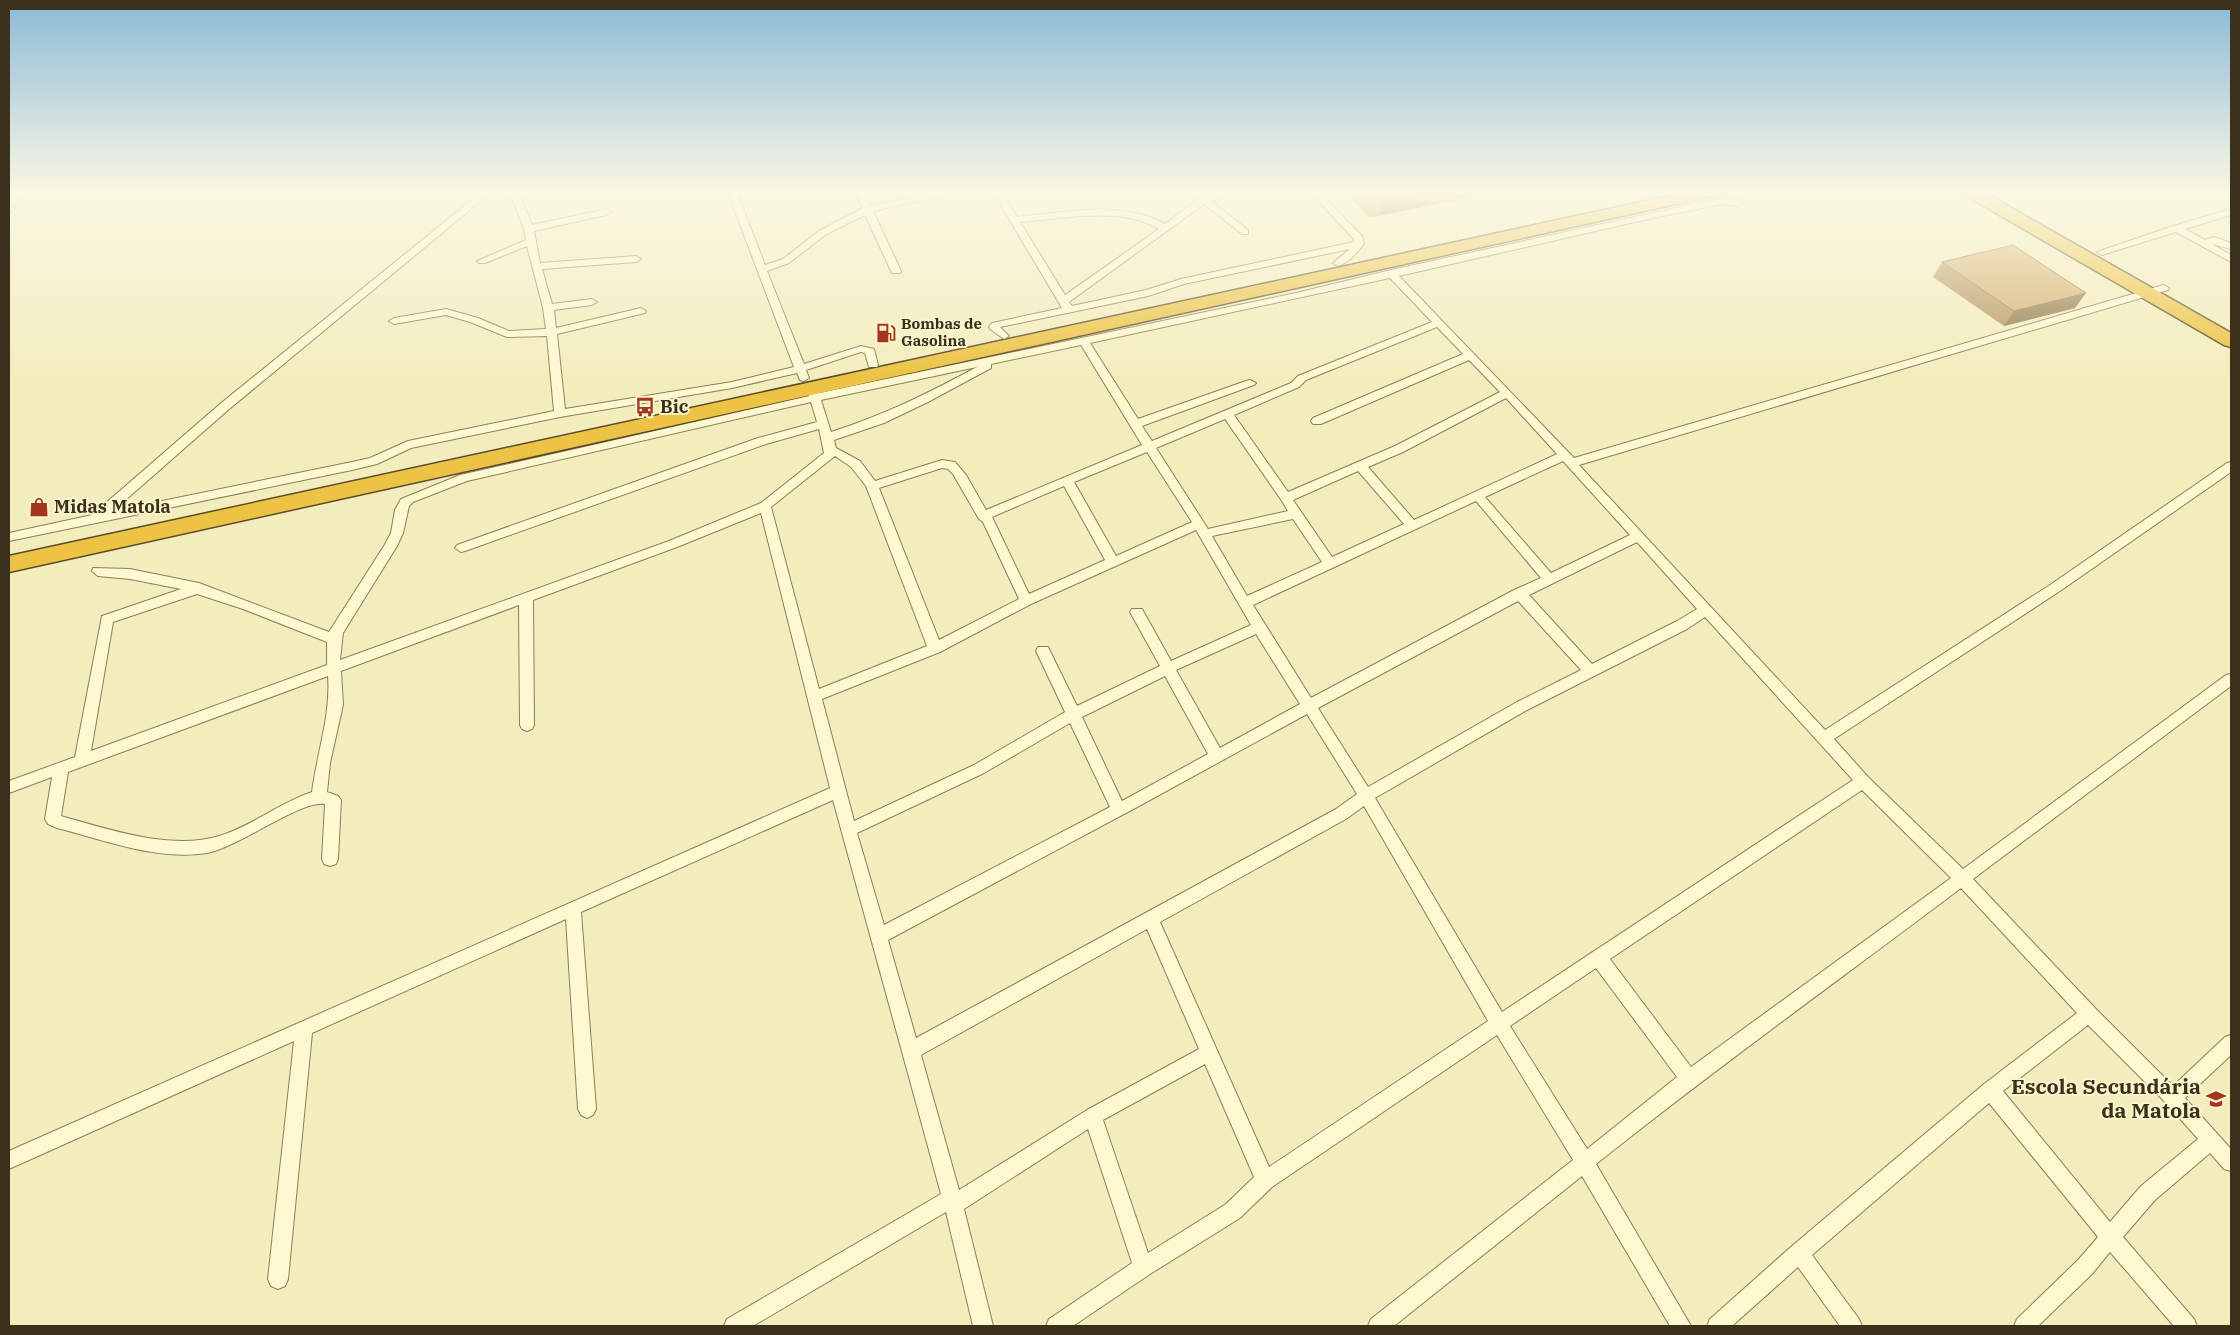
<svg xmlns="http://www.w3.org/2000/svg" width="2240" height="1335" font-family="'IBM Plex Serif',serif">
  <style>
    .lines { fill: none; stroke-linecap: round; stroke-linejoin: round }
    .street-casing { stroke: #8d7e55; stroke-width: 2 }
    .secondary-casing { stroke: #6f5e38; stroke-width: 2 }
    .highway-casing { stroke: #5a4a2a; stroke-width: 3 }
    .street { fill: #fcf8d2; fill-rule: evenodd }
    .secondary { fill: #fcf8d2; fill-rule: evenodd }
    .highway { fill: #ecc344; fill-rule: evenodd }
    .wall { fill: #b79660 }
    .shaded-wall { fill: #957a4e }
    .building { fill: #d5ae70; stroke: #957a4e }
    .labels { text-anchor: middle; stroke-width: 4; stroke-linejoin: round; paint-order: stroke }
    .far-poi-label { font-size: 15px; font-weight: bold; fill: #3b311b; stroke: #f9f5cf; text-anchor: start }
    .poi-label { font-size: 18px; font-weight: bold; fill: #3b311b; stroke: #f9f5cf; text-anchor: start }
    .near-poi-label { font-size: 21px; font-weight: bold; fill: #3b311b; stroke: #f9f5cf; text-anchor: end }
  </style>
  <rect width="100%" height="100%" fill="#f3edbe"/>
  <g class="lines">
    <defs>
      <path id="street" d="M12 190H16L20 192 14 209 9 212V197Z
        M484 190H494L228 410 113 511 352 462 370 458 408 441 554 411 547 336 507 337 470 322 446 315 394 324 389 321 394 318 446 309 478 318 509 331 546 329 543 308 527 246 485 263H479L477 261 526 240 524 229 509 190H518L532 225 606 209 611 212 606 215 534 231 540 263 636 256 641 259 636 262 542 269 552 304 592 299 597 302 592 305 554 310 556 328 641 308 646 311 645 313 557 334 565 409 732 382 794 367 727 190H736L765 265 783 259 819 231 863 208 855 190H863L871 206 944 190H959L954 193 873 211 901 271 900 273H892L891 271 865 215 825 235 789 263 767 271 804 364 861 346 874 349 878 365 877 367H869L865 353 861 352 806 370 809 378 804 381 800 380 797 373 732 388 560 417 411 448 377 464 352 470 9 541V533L92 515 220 404Z
        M992 190H1000L1017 217C1065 212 1120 200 1165 224 1185 210 1208 187 1235 190L1211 201 1248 230V234H1242L1204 204 1069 302 1072 306 1146 290 1181 279 1354 242V239L1308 190H1317L1362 236 1364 244C1356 253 1350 262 1338 266L1333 263 1350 249 1184 284 1148 296 1000 327 1009 336 1004 339 990 329 989 327 992 323 1062 308ZM1080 216C1109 215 1133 214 1159 229L1065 295 1020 222Z
        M1722 198 1738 200 1743 203 1738 206 1722 204 1648 219 1399 276 1574 458 2160 286 2164 285 2169 288 2168 290 1579 465 1825 730 2050 585 2227 463 2231 462V472L2060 591 1834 739 1868 777 1963 869 2226 675 2231 674V686L1973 879 2095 1008 2173 1086 2225 1037 2231 1035V1055L2185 1098 2231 1149V1171L2224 1169 2210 1153 2155 1200 2123 1237 2194 1319 2197 1326H2174L2110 1252 2092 1274 2038 1326H2014L2017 1319 2078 1260 2098 1237 1989 1103 1812 1255 1859 1319 1862 1326H1840L1798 1267 1732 1326H1707L1710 1319 1792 1246 1984 1084 2077 1013 1961 888C1839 980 1715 1069 1596 1164L1691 1326H1670L1582 1176 1394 1326H1368L1371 1319 1573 1160 1497 1035 1272 1187 1240 1218 1150 1274 1073 1326H1046L1049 1319 1132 1263 1088 1129 964 1209 993 1326H973L946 1212 753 1326H724L727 1319 941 1194 833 800 581 912 596 1109 593 1115 587 1118 581 1115 578 1109 566 919 312 1033 288 1279 285 1286 278 1289 271 1286 268 1279 294 1041 9 1169V1151L830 788 761 513 677 547 533 600 534 725 532 729 527 731 522 729 520 725 519 605 341 671 343 705 330 763 327 792 338 796 341 800 338 859 336 864 330 866 324 864 322 859 325 804C302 799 239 847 207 853 157 861 105 840 57 828L48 824 45 819 52 777 9 793V781L75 757 102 616 181 589 130 579 98 576 92 571 93 568 130 569 199 583 329 632 384 546 391 533 395 510 401 499 460 475 809 396 807 391 813 388 817 389 819 393 1296 293 1391 270ZM1390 278 1432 322 1298 376 1291 383 1152 441 1142 426 1254 385 1256 383 1250 380 1246 381 1138 419 1090 343ZM1437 327 1463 354 1313 418 1311 421 1313 424H1321L1469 360 1500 392 1395 446 1288 492 1234 415 1299 387 1306 380ZM1081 345 1142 445 986 510 966 475 955 462 942 460 875 481 860 461 836 448 834 440 884 423 928 402 991 368V364ZM977 367C929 393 884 415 831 432L821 400ZM1506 398 1557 454 1414 520 1368 467 1403 452ZM811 402 817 422 758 438 457 545 455 548 461 552 465 551 766 444 819 429 824 453 761 503 669 541 340 660 343 633 397 546 403 533 409 506 413 502 467 481ZM1225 419 1282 501 1288 511 1208 529 1156 448ZM1147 452 1192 522 1116 556 1074 482ZM835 456 851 467 866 486 927 646 819 689 771 507ZM1563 461 1630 535 1551 573 1485 497ZM942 468 948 469 953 474 979 519 983 522 1019 599 939 640 879 488ZM1358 471 1404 524 1332 557 1293 500ZM1064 486 1105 560 1029 594 992 517ZM1476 501 1541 578 1514 590 1311 698 1253 605ZM1293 519 1322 562 1247 596 1212 536ZM1196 530 1251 625 1171 661 1142 609H1132L1130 612 1160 666 1077 706 1048 647H1038L1036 651 1065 712 974 765 854 821 822 699 940 652 1031 604ZM1637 542 1697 609 1677 621 1592 664 1529 595ZM197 594 243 609 327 642V665L91 751 113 622ZM1518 601 1581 670 1517 702 1368 787 1318 708ZM1705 617 1853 780 1502 1012 1375 798 1527 710 1687 629ZM1256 634 1300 704 1220 748 1176 670ZM328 676C331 715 317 753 312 792 279 803 252 826 219 836 172 851 107 829 61 816L68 772ZM1165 676 1208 754 1122 801 1082 717ZM1307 714 1357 794 1336 809 916 1038 888 940 1139 806ZM1070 723 1110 807 884 925 857 833 984 773ZM1862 790 1951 878 1691 1067 1610 959ZM1364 806 1488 1021 1269 1167 1160 922 1346 819ZM1147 929 1199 1049 1087 1110 959 1190 921 1055ZM1596 968 1677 1077 1587 1149 1510 1026ZM2088 1025 2167 1104 2198 1139 2141 1186 2110 1222 2003 1091ZM1205 1064 1254 1177 1226 1204 1148 1253 1103 1120Z
        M2231 209V215L2185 229 2205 240 2214 237 2231 243V249L2212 244 2231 255V262L2176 232 2105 254 2102 255 2097 252 2173 226Z"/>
      <path id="secondary" d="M9 190H33L31 193 9 197Z"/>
      <path id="highway" d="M1696 190H1725L1723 194 1717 195 9 572V556Z
        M1961 190H1980L2231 333V347L2224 345 1963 194Z"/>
    </defs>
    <!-- street casing -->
    <use href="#street" class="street-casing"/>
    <!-- secondary casing -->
    <use href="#secondary" class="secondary-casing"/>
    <!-- highway casing -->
    <use href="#highway" class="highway-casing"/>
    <!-- street -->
    <use href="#street" class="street"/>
    <!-- secondary -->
    <use href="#secondary" class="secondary"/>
    <!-- highway -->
    <use href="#highway" class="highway"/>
  </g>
  <!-- wall -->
  <path class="wall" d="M1348 190H1468L1466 198 1378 216 1369 217 1347 194Z
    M1942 262 2075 308 2004 326 1933 277Z"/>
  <!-- shaded-wall -->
  <path class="shaded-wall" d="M1437 190H1468L1466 198 1378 216 1381 201Z
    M2086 293 2075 308 2004 326 2014 311Z"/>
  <!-- building -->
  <path class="building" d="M1360 190H1437L1381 201H1372Z
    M2013 245 2086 293 2014 311 1942 262Z"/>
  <!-- sky -->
  <linearGradient id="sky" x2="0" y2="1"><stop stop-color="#8cbad8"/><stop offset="0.51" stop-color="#faf7e2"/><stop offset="1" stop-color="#faf7e2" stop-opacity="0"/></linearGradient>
  <rect width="2240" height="376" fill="url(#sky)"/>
  <!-- icons -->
  <defs>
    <symbol id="fuel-bare" viewBox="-9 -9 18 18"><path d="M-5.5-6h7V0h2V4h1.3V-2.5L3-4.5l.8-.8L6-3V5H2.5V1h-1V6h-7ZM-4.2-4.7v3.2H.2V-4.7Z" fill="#a3371e" stroke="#f9f5cf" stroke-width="2.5" paint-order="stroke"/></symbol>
    <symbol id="bus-bare" viewBox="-9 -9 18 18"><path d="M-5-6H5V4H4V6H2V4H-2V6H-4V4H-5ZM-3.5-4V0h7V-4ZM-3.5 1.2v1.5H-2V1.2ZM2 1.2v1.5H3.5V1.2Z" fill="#a3371e" stroke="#f9f5cf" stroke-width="2.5" paint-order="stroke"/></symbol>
    <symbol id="shop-bare" viewBox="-9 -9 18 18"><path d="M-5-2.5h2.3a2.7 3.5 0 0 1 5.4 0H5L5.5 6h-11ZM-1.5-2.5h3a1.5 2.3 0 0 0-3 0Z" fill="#a3371e" stroke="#f9f5cf" stroke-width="2.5" paint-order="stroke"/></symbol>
    <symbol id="school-bare" viewBox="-9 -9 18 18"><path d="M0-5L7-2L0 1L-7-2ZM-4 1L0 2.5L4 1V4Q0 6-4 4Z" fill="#a3371e" stroke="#f9f5cf" stroke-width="2.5" paint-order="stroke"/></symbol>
  </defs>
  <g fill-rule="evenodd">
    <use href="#fuel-bare" x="872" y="319" width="28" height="28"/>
    <use href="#bus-bare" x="631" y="393" width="28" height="28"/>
    <use href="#shop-bare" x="25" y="493" width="28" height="28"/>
    <use href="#school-bare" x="2202" y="1085" width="28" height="28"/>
  </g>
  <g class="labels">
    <!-- far-poi labels -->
    <g class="far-poi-label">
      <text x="901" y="329">Bombas de<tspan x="901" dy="17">Gasolina</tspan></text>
    </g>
    <!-- poi labels -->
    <g class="poi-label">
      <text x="660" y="413">Bic</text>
      <text x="54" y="513">Midas Matola</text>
    </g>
    <!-- near-poi labels -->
    <g class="near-poi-label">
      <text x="2201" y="1094">Escola Secundária<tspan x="2201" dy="24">da Matola</tspan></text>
    </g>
  </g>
  <!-- border -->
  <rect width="2240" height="1335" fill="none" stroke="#3b311b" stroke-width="20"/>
</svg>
